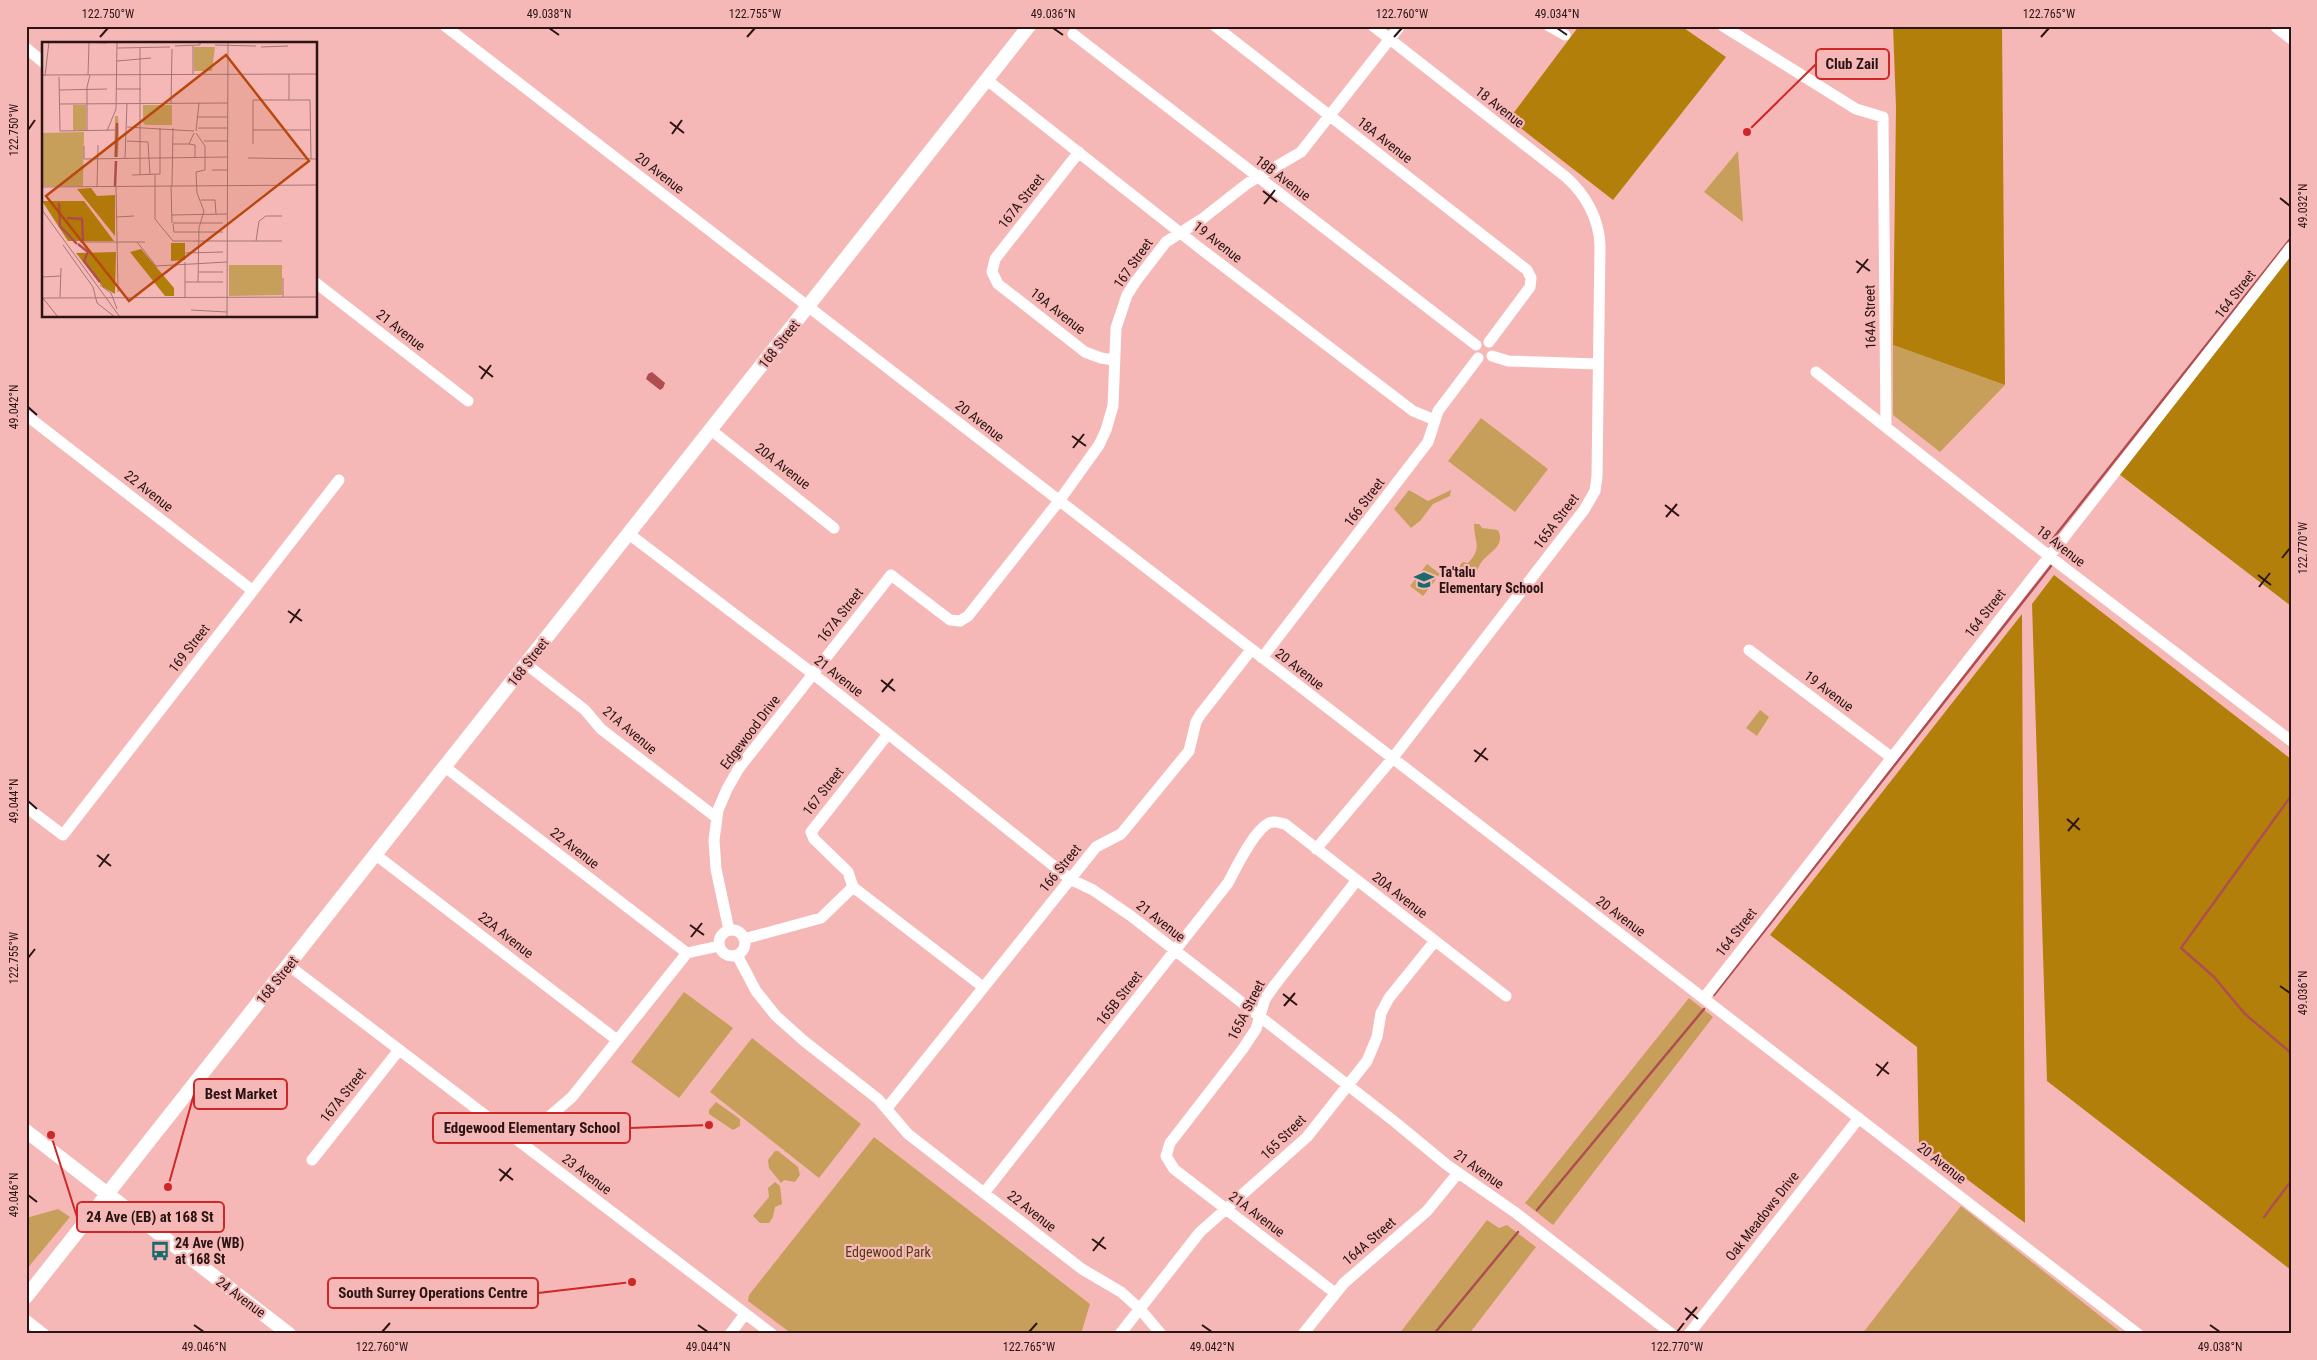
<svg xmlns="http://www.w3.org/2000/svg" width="2317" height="1360" font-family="'Roboto Condensed',sans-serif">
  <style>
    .green { fill: #c79f5a }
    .forest { fill: #b2800a }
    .water { fill: #af4d51 }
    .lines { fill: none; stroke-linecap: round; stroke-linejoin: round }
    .stream { stroke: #af4d51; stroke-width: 2.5 }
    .minor { stroke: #fff; stroke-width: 11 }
    .major { stroke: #fff; stroke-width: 14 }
    .ticks { fill: none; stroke: #2a1414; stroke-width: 2 }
    .labels { text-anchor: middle; stroke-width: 4.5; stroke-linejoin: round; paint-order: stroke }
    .street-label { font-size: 14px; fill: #2a1414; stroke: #f6b8b7 }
    .poi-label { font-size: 14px; font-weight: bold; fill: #2a1414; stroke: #f6b8b7; text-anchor: start }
    .park-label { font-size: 14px; fill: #513b12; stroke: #f6b8b7 }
    .inset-river { fill: none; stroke: #af4d51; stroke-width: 2.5 }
    .inset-road { fill: none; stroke: #a47676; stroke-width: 1 }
    .view { fill: #b8480e; fill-opacity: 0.15; stroke: #b8480e; stroke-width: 2.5 }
    .inset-edge { fill: none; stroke: #2a1414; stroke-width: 2.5 }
    .leader { fill: none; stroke: #cd2727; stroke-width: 2 }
    .callout-dot { fill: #cd2727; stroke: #f6b8b7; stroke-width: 2 }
    .callout { fill: #f6b8b7; stroke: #cd2727; stroke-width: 2 }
    .callout-label { font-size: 15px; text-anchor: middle; font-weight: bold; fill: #2a1414 }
    .neatline { fill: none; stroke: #2a1414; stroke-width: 2 }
    .ticks-label { font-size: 12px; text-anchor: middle; fill: #2a1414 }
  </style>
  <rect width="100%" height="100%" fill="#f6b8b7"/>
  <!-- green -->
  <path class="green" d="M1738 151 1743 222 1704 192Z
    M1893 345 2005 385 1940 452 1893 415Z
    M1481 418 1548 469 1515 512 1448 461Z
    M1409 490 1428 501 1451 490 1450 496 1433 504 1420 521 1411 528 1394 509Z
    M1474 524H1479L1482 528 1498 530C1505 544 1493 550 1485 558 1480 562 1478 570 1474 576L1469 573 1464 577 1460 572V565L1463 562 1468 563C1483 547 1474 543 1474 524Z
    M1427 564 1440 574 1423 596 1410 586Z
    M1760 710 1769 717 1757 736 1746 728Z
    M684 992 733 1028 679 1098 631 1062Z
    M1689 998 1713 1017 1553 1225 1525 1203Z
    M752 1038 861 1124 819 1178 710 1092Z
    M716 1102 740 1119V1126L733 1130 709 1114V1110Z
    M874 1137 1090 1304 1081 1334H792L748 1301 749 1295Z
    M775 1151H778L798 1167 800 1175 795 1182 784 1180 781 1183 769 1168 768 1160Z
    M775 1182 780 1186 782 1204 775 1207 773 1217 769 1223H760L753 1216 769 1197 768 1188Z
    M1961 1206 2123 1334H1862Z
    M58 1209 70 1217 26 1270V1218Z
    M1487 1220 1499 1228 1507 1225 1536 1247 1469 1334H1399Z"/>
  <!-- forest -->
  <path class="forest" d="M1579 26H1681L1726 57 1613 200 1509 119Z
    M1893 26H2002L2005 385 1893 345 1896 107Z
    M2291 256V606L2115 471Z
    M2054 575 2291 759V1270L2047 1081 2032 604Z
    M2022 614 2025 1223 1919 1143 1917 1047 1770 935Z"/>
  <!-- water -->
  <path class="water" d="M652 372 665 383 663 388 660 390 646 379 648 374Z"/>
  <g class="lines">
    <!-- stream -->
    <path class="stream" d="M2051 548V541L2291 238
      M2291 796 2181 948 2214 977 2245 1014 2291 1053
      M1714 995 2051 566
      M1537 1210 1704 1009
      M2264 1217 2291 1181
      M1434 1334 1518 1232"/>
    <!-- minor -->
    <path class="minor" d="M445 26 2138 1334
      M1215 26 1527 270 1531 278 1530 287 1489 342
      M1549 26 1565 35
      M1723 26 1856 109 1883 117 1886 427
      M1073 34 1476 345
      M26 48 44 63
      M987 80 1197 246 1413 411 1435 420
      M1079 152 995 259 992 272 998 284 1085 352 1101 358 1114 360
      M316 283 468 401
      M1492 356 1508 361 1598 364
      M1816 372 2049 556 2291 741
      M26 415 253 591
      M711 430 834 528
      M629 534 812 673 1070 879 1093 890 1131 916 1395 1122 1447 1165 1516 1213 1672 1334
      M1749 650 1891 757
      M1262 658 1428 442 1438 411 1478 358
      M526 664 585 710 601 729 717 818
      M445 767 687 953
      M26 807 63 835 339 480
      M1316 849 1392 759 1584 510 1595 491 1597 476 1600 245C1599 218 1585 194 1566 177L1373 26
      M376 855 617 1040
      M853 887 983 987
      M729 930 716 869 714 840 718 810 727 789 739 768 891 575 950 620 960 621 968 616 1059 501 1099 445 1106 430 1113 406 1116 328 1127 295 1136 281 1166 242 1202 219 1248 183 1301 152 1400 26
      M719 943a13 13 0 1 1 26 0a13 13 0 1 1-26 0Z
      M744 939 821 918 853 887 848 872 814 839 811 832 888 734
      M737 955 756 991 776 1016 804 1041 878 1099 908 1134 1082 1269 1121 1292 1140 1309 1161 1334
      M288 965 772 1334
      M1704 998 2291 247
      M887 1108 1096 847 1121 834 1189 751 1196 722 1200 715 1251 650
      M520 1142 572 1097 687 953 719 946
      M312 1160 399 1050
      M984 1193 1228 883C1235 870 1257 823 1273 822 1276 821 1282 824 1285 824L1506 996
      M1335 1293 1174 1169 1166 1156 1170 1143 1242 1050 1256 1029 1265 999 1274 986 1357 880
      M26 1320 44 1334
      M730 1334 745 1314
      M1120 1334 1200 1232 1307 1137 1367 1061 1377 1037 1381 1013 1389 998 1435 941
      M1303 1334 1344 1283 1427 1211 1458 1173
      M1689 1334 1859 1118"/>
    <!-- major -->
    <path class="major" d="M2277 26 2291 37
      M26 1131 289 1334
      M26 1297 1029 26"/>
  </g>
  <!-- ticks -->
  <path class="ticks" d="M549 28 559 35M1053 28 1063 35M1557 28 1567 35M100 37 108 28M747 37 755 28M1394 37 1402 28M2041 37 2049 28M670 122 684 133M28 130 35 120M672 134 682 120M1263 191 1277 202M2280 198 2290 206M1264 204 1275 190M1856 261 1870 271M1857 273 1868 259M479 366 493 377M481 379 491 365M28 407 37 415M1072 436 1086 446M1073 448 1084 434M1665 505 1679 516M1666 517 1677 504M2282 558 2290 548M2258 575 2271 585M2259 587 2270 573M288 611 302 621M290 623 300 609M881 680 895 691M882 692 893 679M1474 750 1488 760M1475 762 1486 748M28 801 37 809M2067 819 2080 830M2068 831 2079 818M97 855 111 866M99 867 109 854M690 925 704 935M691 937 702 923M28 958 35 949M2280 986 2290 993M1283 994 1297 1005M1284 1006 1295 993M1876 1064 1889 1074M1877 1076 1888 1062M499 1169 513 1180M500 1181 511 1168M28 1195 37 1202M1092 1239 1106 1249M1093 1251 1104 1237M1685 1308 1698 1319M1686 1320 1697 1307M194 1325 204 1332M698 1325 708 1332M1202 1325 1212 1332M2210 1325 2220 1332M382 1332 390 1323M1029 1332 1037 1323M1677 1332 1684 1323"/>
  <!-- icons -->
  <defs>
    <symbol id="school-bare" viewBox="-9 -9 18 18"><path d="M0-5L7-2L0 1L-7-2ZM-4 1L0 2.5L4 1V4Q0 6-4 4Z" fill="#1d6a6e" stroke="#f6b8b7" stroke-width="2.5" paint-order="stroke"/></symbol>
    <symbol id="bus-bare" viewBox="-9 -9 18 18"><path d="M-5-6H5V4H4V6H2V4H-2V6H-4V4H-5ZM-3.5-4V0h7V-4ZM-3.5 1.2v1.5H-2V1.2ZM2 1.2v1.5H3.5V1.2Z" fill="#1d6a6e" stroke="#f6b8b7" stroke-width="2.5" paint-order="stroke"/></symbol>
  </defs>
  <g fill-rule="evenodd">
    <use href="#school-bare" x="1410" y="566" width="28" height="28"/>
    <use href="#bus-bare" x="146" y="1237" width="28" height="28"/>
  </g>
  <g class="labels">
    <!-- street labels -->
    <g class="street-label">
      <text transform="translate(1500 107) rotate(38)" y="5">18 Avenue</text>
      <text transform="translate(1385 140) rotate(38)" y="5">18A Avenue</text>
      <text transform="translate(660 173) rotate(38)" y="5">20 Avenue</text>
      <text transform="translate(1283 178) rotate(37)" y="5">18B Avenue</text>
      <text transform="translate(1021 201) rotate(-52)" y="5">167A Street</text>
      <text transform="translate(1218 242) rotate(38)" y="5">19 Avenue</text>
      <text transform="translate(1133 263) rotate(-55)" y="5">167 Street</text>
      <text transform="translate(2235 294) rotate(-52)" y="5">164 Street</text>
      <text transform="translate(1058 311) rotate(38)" y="5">19A Avenue</text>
      <text transform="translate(1870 317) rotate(-91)" y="5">164A Street</text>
      <text transform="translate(401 330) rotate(38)" y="5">21 Avenue</text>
      <text transform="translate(779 344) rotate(-52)" y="5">168 Street</text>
      <text transform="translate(980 421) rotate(38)" y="5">20 Avenue</text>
      <text transform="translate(783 466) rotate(38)" y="5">20A Avenue</text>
      <text transform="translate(149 491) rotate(38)" y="5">22 Avenue</text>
      <text transform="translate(1364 502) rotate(-53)" y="5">166 Street</text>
      <text transform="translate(1556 521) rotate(-53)" y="5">165A Street</text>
      <text transform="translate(2061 546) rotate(38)" y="5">18 Avenue</text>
      <text transform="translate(1985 613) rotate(-52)" y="5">164 Street</text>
      <text transform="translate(840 615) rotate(-52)" y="5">167A Street</text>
      <text transform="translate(189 648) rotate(-52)" y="5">169 Street</text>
      <text transform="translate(528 662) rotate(-52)" y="5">168 Street</text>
      <text transform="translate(1300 669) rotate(38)" y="5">20 Avenue</text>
      <text transform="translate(839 676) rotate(38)" y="5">21 Avenue</text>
      <text transform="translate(1829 691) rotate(37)" y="5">19 Avenue</text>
      <text transform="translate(630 730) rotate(40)" y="5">21A Avenue</text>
      <text transform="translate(750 732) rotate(-53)" y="5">Edgewood Drive</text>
      <text transform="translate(823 791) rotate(-52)" y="5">167 Street</text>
      <text transform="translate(575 848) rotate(38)" y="5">22 Avenue</text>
      <text transform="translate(1060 868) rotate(-51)" y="5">166 Street</text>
      <text transform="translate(1400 895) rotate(38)" y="5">20A Avenue</text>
      <text transform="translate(1621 916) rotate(37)" y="5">20 Avenue</text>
      <text transform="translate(1161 921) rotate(38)" y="5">21 Avenue</text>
      <text transform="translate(1736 932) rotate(-52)" y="5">164 Street</text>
      <text transform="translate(506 935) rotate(38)" y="5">22A Avenue</text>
      <text transform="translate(277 980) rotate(-51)" y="5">168 Street</text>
      <text transform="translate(1119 998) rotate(-52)" y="5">165B Street</text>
      <text transform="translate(1246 1010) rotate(-63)" y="5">165A Street</text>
      <text transform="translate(343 1095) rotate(-52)" y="5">167A Street</text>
      <text transform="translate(1283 1137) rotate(-45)" y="5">165 Street</text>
      <text transform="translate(1942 1163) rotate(38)" y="5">20 Avenue</text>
      <text transform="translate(1479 1169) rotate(35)" y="5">21 Avenue</text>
      <text transform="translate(587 1174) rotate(37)" y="5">23 Avenue</text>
      <text transform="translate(1032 1211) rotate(38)" y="5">22 Avenue</text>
      <text transform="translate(1257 1214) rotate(37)" y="5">21A Avenue</text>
      <text transform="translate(1762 1216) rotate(-52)" y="5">Oak Meadows Drive</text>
      <text transform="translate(1369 1241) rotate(-41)" y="5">164A Street</text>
      <text transform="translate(241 1297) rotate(37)" y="5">24 Avenue</text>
    </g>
    <!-- poi labels -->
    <g class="poi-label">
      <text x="1439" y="577">Ta'talu<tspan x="1439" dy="16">Elementary School</tspan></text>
      <text x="175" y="1248">24 Ave (WB)<tspan x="175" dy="16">at 168 St</tspan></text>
    </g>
    <!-- park labels -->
    <g class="park-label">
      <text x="888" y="1257">Edgewood Park</text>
    </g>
  </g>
  <!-- overview -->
  <g transform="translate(42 42)">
    <rect width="275" height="275" fill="#f6b8b7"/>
    <path d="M152 5H173L170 29H152ZM31 63H44V88H31ZM130 63V83H103L101 80V63ZM73 74H76L77 93 76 115H72ZM42 90 41 144H0V91ZM187 223H240V253L187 254Z" fill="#c79f5a"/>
    <path d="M49 146 55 154 73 153V194L35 147ZM0 159H42L72 199H26ZM129 201H143V218L129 219ZM99 207 132 246V254H123L88 210ZM74 210 73 252 61 245 34 211Z" fill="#b2800a"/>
    <path class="inset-river" d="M74 115 75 81M73 144 74 119M17 161 18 184 35 202M25 176 40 177 41 199M36 202 46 210 42 219 58 240"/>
    <path class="inset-road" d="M36 0 64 1M173 3 214 4M133 4 158 3V0M98 5V133M219 5 246 4M75 6 128 5M75 19 109 16M247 32V58M0 33 275 32M46 33 47 1M151 33V4M3 34 7 0M17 35 18 89 74 88M74 47H99M17 48 65 47M17 62 186 61M129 62 130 7M156 75H186M85 85 152 89M156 86H186M211 88H268M45 89V45L48 33M65 89 74 67 75 0M154 89 157 61M152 91 147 102 153 103V116M154 91 163 104V128L154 130 155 151 162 169 157 186 156 240M85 99 106 100 108 133M162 99H186M131 102H147M211 102V58H268L269 117M42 104V117L186 115M83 116 85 61M206 116 275 117M170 128H186M90 133 118 132V86M113 133V177L131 199H240M129 144 130 181M130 144 131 86M0 145 275 143M55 145 56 103M74 145 76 250M159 158H173L174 172M0 168 78 275M130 173 185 172M74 175 92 174M217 179 224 174H240M131 181H181M131 182 132 190H181M214 199 217 179M38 200H103M95 200 114 224 185 220M21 203 51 245 55 261 73 275M143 211 181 210M157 230H181M0 235 18 234M143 240H181M58 243 69 251 75 267M0 255 16 275M18 255 19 226M143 255V220M241 255V236M0 256 275 255M149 268 185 270M185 275 186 0"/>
    <path class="view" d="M184 13 267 119 87 259 4 154Z"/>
    <rect width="275" height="275" class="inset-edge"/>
  </g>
  <!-- callouts -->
  <path class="leader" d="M1747 132L1816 64M168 1187L194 1094M709 1125L630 1128M51 1135L77 1217M632 1282L538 1293"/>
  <g class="callout-dot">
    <circle cx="1747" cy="132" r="5"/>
    <circle cx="168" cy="1187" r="5"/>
    <circle cx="709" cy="1125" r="5"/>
    <circle cx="51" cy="1135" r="5"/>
    <circle cx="632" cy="1282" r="5"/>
  </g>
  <g class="callout">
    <rect x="1816" y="49" width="73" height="30" rx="5"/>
    <rect x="194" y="1079" width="93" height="30" rx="5"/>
    <rect x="433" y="1113" width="197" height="30" rx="5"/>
    <rect x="77" y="1202" width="147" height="30" rx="5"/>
    <rect x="328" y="1278" width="210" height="30" rx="5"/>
  </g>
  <g class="callout-label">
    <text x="1852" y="69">Club Zail</text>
    <text x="241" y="1099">Best Market</text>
    <text x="532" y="1133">Edgewood Elementary School</text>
    <text x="150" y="1222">24 Ave (EB) at 168 St</text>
    <text x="433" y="1298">South Surrey Operations Centre</text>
  </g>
  <!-- border -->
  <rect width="2317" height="1360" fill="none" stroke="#f6b8b7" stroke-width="55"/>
  <rect x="28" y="28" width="2262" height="1304" class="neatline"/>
  <g class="ticks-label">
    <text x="108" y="18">122.750°W</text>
    <text x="549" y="18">49.038°N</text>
    <text x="755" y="18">122.755°W</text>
    <text x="1053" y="18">49.036°N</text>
    <text x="1402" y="18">122.760°W</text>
    <text x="1557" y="18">49.034°N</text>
    <text x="2049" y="18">122.765°W</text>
    <text transform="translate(14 130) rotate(-90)" y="4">122.750°W</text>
    <text transform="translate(2303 206) rotate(-90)" y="4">49.032°N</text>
    <text transform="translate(14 407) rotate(-90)" y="4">49.042°N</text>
    <text transform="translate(2303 548) rotate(-90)" y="4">122.770°W</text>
    <text transform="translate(14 801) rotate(-90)" y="4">49.044°N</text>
    <text transform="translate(14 958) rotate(-90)" y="4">122.755°W</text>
    <text transform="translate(2303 993) rotate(-90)" y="4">49.036°N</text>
    <text transform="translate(14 1195) rotate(-90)" y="4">49.046°N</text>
    <text x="204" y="1351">49.046°N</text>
    <text x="382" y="1351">122.760°W</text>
    <text x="708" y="1351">49.044°N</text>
    <text x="1029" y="1351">122.765°W</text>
    <text x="1212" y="1351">49.042°N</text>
    <text x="1677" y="1351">122.770°W</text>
    <text x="2220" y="1351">49.038°N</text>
  </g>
</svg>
